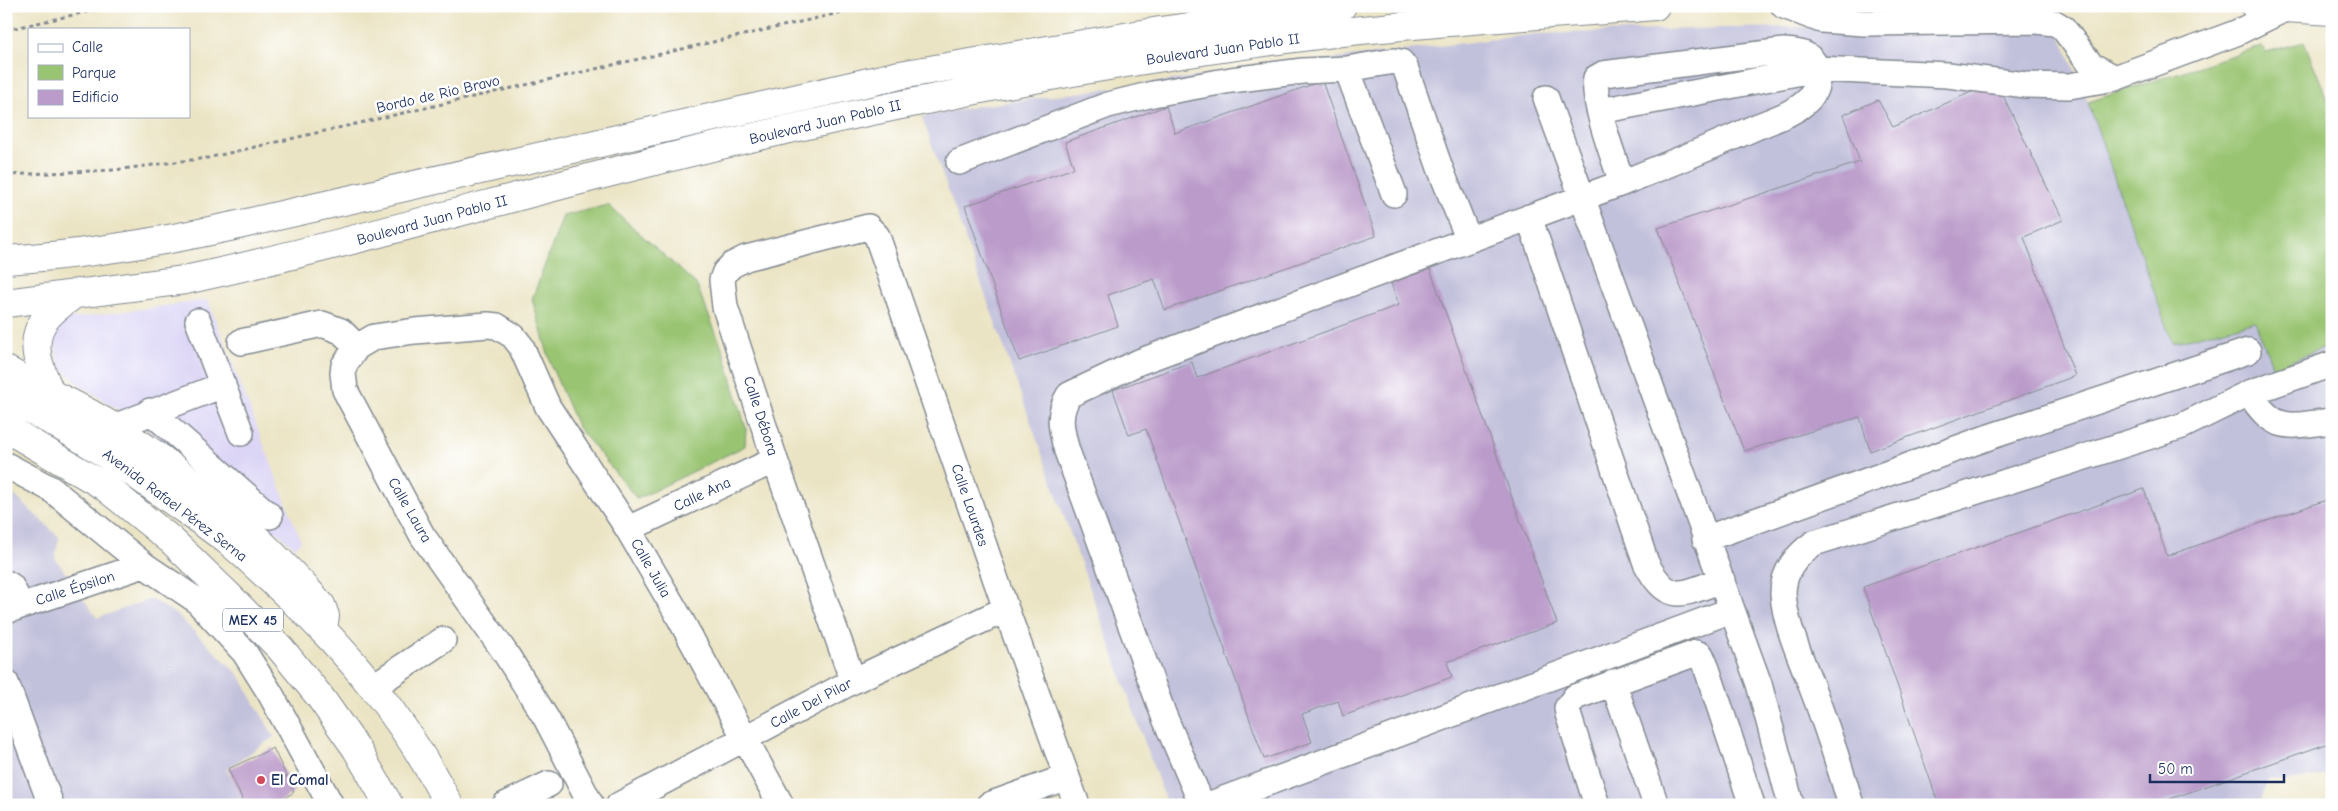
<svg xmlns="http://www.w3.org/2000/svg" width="2338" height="811" font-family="'Comic Neue',sans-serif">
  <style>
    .built { fill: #dcd5f6 }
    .industrial { fill: #c2c1dc }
    .green { fill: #99c471; stroke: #5a7a68 }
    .building { fill: #bb9bca }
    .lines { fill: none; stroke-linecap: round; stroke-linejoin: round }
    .minor-casing { stroke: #838a91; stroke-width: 28 }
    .major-casing { stroke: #838a91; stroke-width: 30 }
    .highway-casing { stroke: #838a91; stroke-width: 30 }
    .path { stroke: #838a91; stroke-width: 3; stroke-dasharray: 4 4; stroke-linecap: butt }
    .minor { stroke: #fff; stroke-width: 25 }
    .major { stroke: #fff; stroke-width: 28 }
    .highway { stroke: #fff; stroke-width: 28 }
    .poi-dot { fill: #d1495b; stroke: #fff; stroke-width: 2 }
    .labels { text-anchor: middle; stroke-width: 5; stroke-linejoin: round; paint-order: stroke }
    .shield { fill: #fff; stroke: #5f6d8e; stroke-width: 1 }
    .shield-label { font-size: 14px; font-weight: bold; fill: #1b2f5e }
    .street-label { font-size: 15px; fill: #1b2f5e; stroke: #fff }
    .poi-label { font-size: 15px; font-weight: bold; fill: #1b2f5e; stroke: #fff; text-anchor: start }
  </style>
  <rect width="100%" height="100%" fill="#fff"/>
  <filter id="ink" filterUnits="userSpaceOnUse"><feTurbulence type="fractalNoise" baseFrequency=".02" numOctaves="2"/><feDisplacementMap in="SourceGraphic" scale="10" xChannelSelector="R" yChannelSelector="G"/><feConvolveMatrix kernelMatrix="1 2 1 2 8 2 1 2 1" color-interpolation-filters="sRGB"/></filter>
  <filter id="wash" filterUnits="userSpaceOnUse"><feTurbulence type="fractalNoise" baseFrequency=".0096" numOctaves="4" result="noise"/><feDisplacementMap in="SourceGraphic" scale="20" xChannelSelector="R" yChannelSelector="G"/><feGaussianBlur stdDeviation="1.12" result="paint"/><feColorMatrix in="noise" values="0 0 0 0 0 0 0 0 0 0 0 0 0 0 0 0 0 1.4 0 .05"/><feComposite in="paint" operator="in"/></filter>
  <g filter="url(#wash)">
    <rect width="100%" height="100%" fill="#ebe4c4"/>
    <!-- built -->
    <path class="built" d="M208 300 301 541 295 548 224 486 168 444 76 382 59 366 51 329 67 319Z"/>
    <!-- industrial -->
    <path class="industrial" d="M2056 25 2088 102 2172 343 2255 321 2273 368 2332 345V773L2290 781 2268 779 2261 801 2248 805H1167L922 117 979 106 1270 67 1536 34 1721 28Z
      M6 490 12 493 59 537 55 558 97 618 151 599 176 614 239 675 274 737 226 769 245 805H6Z"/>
    <!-- green -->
    <path class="green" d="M2304 42 2332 109V345L2273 368 2255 321 2172 343 2088 102 2261 46 2266 52Z
      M608 205 696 284 723 350 746 428 745 446 637 499 577 426 552 368 532 299 563 216Z"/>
    <g id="blocks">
      <!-- building -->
      <path class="building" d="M1322 81 1376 236 1165 310 1154 279 1108 295 1118 326 1019 361 965 206 1074 168 1065 142 1166 106 1175 133Z
        M1996 81 2063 220 2024 237 2075 376 1870 451 1860 417 1744 451 1658 228 1860 162 1843 115 1878 100 1893 127Z
        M1430 269 1557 623 1447 662 1452 677 1343 716 1338 701 1302 714 1312 742 1264 759 1146 429 1129 435 1113 390 1192 362 1197 378 1399 305 1391 283Z
        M2144 489 2167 556 2332 498V742L2153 805H1939L1863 587Z
        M273 748 294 792 275 805H245L228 769Z"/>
    </g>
  </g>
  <g filter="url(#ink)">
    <use href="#blocks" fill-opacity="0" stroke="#838a91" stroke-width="1"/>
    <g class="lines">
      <defs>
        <path id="minor" d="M1784 6 1821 20 1864 23 2036 21 2055 23 2063 28 2091 65 2115 78
          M1784 51C1798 52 1810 52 1816 67 1820 77 1816 91 1809 99 1796 113 1773 120 1756 127 1712 147 1667 165 1622 183 1614 158 1592 102 1596 78L1603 74Z
          M1347 69 1394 194
          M1546 98 1759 684 1791 805
          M1600 111 1817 69 1948 75 2026 85 2069 86 2115 78 2236 33 2287 8
          M959 162 1108 105 1153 94 1231 80 1303 71 1347 69 1394 61 1401 62 1405 67 1440 168 1468 238
          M1529 217 1646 563C1669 606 1682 594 1722 580
          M198 321 241 433
          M241 342 322 324 341 331 357 347
          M2249 393 2332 364
          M150 411 270 516
          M114 427 223 385
          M6 465 51 489 144 565 193 598 252 619
          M628 529 775 460
          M1705 539 1989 437 2248 351
          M6 583 11 586 21 605
          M197 601 245 653 270 693 331 805
          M6 611 144 565
          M853 681 775 460 725 307 722 280 725 272 732 265 746 258 868 227 877 236 1006 609 1077 805
          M1613 682 1656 805
          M6 683 51 805
          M374 686 443 640
          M505 805 549 784
          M591 805 546 718 506 654 422 535 345 390 343 373 344 365 357 347 374 337 415 331 488 325 497 326 513 336 521 346 548 407 628 529 677 613 781 805
          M619 805 853 681 1006 609
          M989 805 1067 777
          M1202 805 1164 716 1067 451C1061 430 1057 414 1069 395L1139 362 1622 183
          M1208 805 1732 610
          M1597 805 1568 714 1567 708 1575 697 1696 653 1701 655 1707 669 1752 805
          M1851 805C1839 764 1826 724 1811 685 1800 655 1785 625 1783 593 1783 571 1798 554 1814 543L2182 426 2249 393C2276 434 2288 426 2332 421"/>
        <path id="major" d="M6 398C65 425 111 457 163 494 185 510 207 525 228 541 246 555 263 573 281 589 350 653 406 721 449 805
          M6 428 104 486 171 540 228 595 281 649 320 697 356 748 389 805"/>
        <path id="highway" d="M2255 6 2332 11
          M6 260C82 255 155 243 229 227L900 75 1160 31 1342 6
          M76 293C67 300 56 307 48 316 26 339 40 370 51 394 152 440 248 523 321 605L325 616 323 628
          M6 303 185 280C327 249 467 209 608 173 720 144 833 118 946 96 1074 70 1203 49 1333 33 1440 21 1548 15 1655 6
          M6 370 51 394"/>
      </defs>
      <!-- minor casing -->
      <use href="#minor" class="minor-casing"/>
      <!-- major casing -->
      <use href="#major" class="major-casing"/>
      <!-- highway casing -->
      <use href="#highway" class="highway-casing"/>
      <!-- path -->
      <path class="path" d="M6 30 113 6
        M6 175 114 170 207 158 870 6"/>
      <!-- minor -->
      <use href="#minor" class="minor"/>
      <!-- major -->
      <use href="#major" class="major"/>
      <!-- highway -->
      <use href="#highway" class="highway"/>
    </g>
  </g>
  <!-- markers -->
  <circle class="poi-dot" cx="261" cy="780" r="5"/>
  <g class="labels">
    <!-- shield labels -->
    <rect class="shield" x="223" y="608.5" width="60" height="23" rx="4"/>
    <g class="shield-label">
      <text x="253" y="625">MEX 45</text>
    </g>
    <!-- street labels -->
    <g class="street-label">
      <text transform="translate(1223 49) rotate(-8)" y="5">Boulevard Juan Pablo II</text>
      <text transform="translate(438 94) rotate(-13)" y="5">Bordo de Rio Bravo</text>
      <text transform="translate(825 122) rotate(-13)" y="5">Boulevard Juan Pablo II</text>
      <text transform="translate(432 220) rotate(-15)" y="5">Boulevard Juan Pablo II</text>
      <text transform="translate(761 416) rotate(72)" y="5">Calle Débora</text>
      <text transform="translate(702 494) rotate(-25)" y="5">Calle Ana</text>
      <text transform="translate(175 505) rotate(37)" y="5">Avenida Rafael Pérez Serna</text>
      <text transform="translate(970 505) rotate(71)" y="5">Calle Lourdes</text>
      <text transform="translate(410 510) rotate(60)" y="5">Calle Laura</text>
      <text transform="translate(651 568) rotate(60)" y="5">Calle Julia</text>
      <text transform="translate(75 588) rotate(-18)" y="5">Calle Épsilon</text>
      <text transform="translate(811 703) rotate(-28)" y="5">Calle Del Pilar</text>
    </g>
    <!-- poi labels -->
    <g class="poi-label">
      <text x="271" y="785">El Comal</text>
    </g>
  </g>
  <!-- margin -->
  <rect width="2338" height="811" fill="none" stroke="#fff" stroke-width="25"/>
  <!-- legend -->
  <rect x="28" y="28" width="162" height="90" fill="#ffffff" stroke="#a4acbf"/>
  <rect x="38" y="44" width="25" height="8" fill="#ffffff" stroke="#a4acbf"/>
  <text x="72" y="52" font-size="15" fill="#1b2f5e">Calle</text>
  <rect x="38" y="65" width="25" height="15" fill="#99c471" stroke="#a4acbf"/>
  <text x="72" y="78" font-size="15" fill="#1b2f5e">Parque</text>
  <rect x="38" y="90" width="25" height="15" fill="#bb9bca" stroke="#a4acbf"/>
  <text x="72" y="102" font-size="15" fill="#1b2f5e">Edificio</text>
  <!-- scale -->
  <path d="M2150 774v8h134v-8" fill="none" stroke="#1b2f5e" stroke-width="2.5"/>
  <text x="2158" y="774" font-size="15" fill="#1b2f5e" stroke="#ffffff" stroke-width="4" paint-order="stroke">50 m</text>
</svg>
